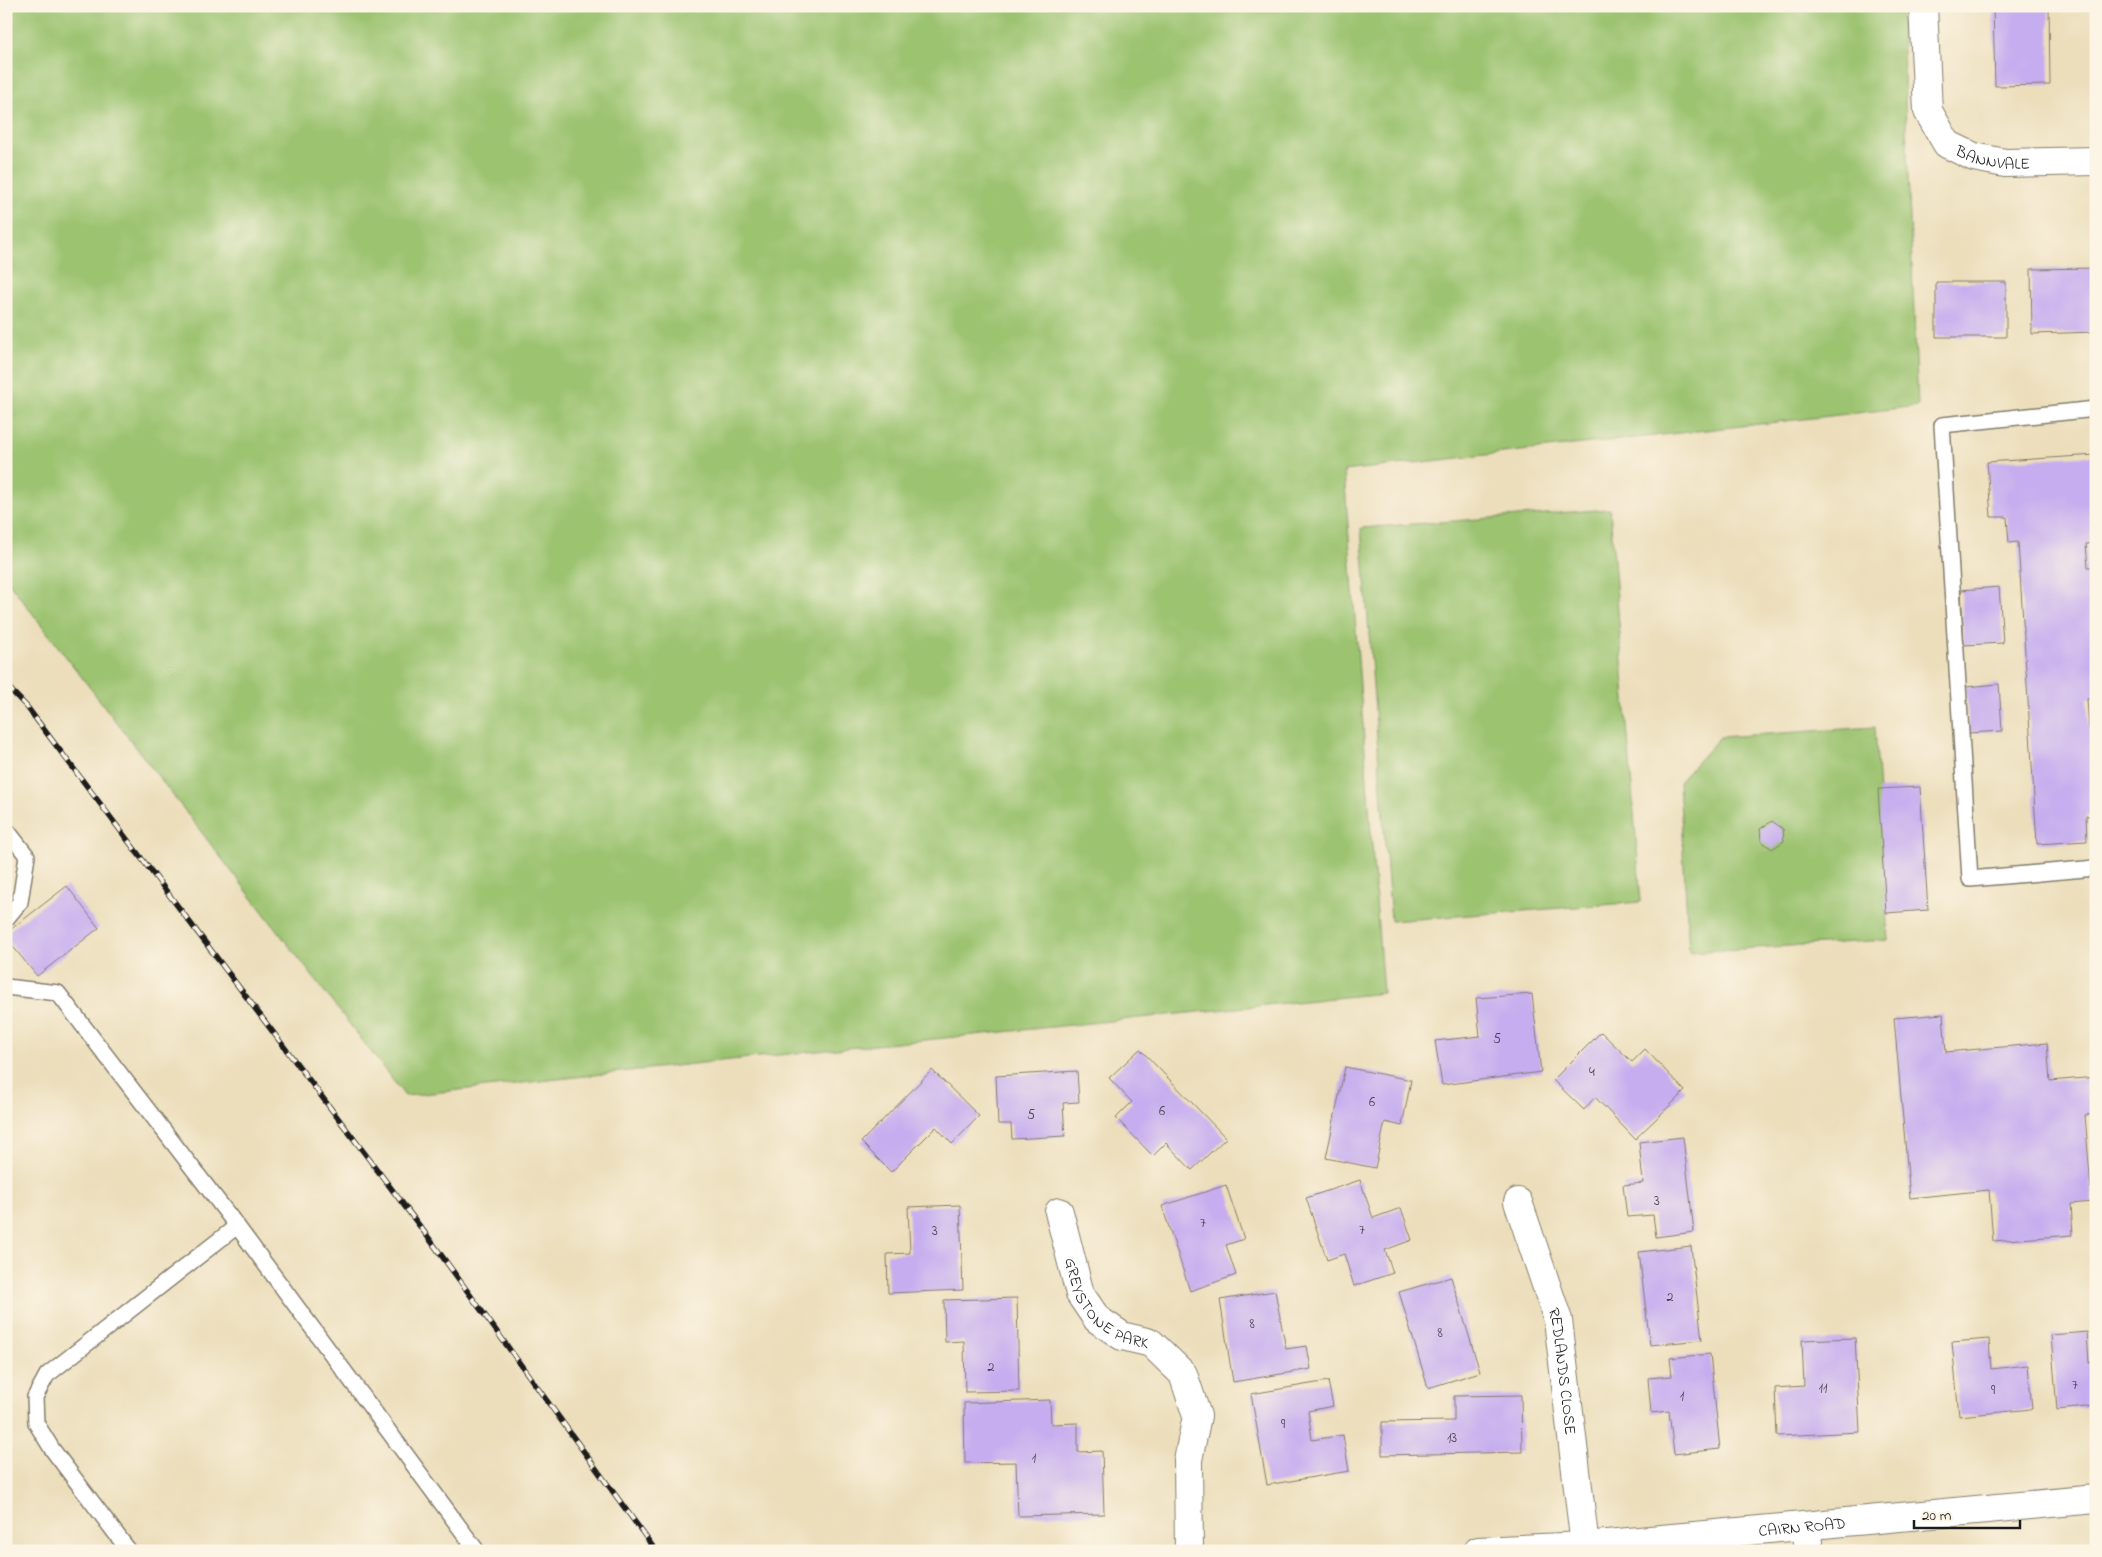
<svg xmlns="http://www.w3.org/2000/svg" width="2102" height="1557" font-family="'Indie Flower',sans-serif">
  <style>
    .green { fill: #9bc36f; stroke: #5c7046 }
    .building { fill: #c6adef }
    .lines { fill: none; stroke-linecap: round; stroke-linejoin: round }
    .service-casing { stroke: #847d6c; stroke-width: 18 }
    .minor-casing { stroke: #847d6c; stroke-width: 30 }
    .service { stroke: #fff; stroke-width: 15 }
    .minor { stroke: #fff; stroke-width: 28 }
    .rail-casing { stroke: #1c1c1c; stroke-width: 5.5 }
    .rail { stroke: #fcf5e5; stroke-width: 4; stroke-dasharray: 11; stroke-linecap: butt }
    .labels { text-anchor: middle; stroke-width: 5; stroke-linejoin: round; paint-order: stroke }
    .number-label { font-size: 14px; fill: #464051 }
    .street-label { font-size: 16px; fill: #1c1c1c; stroke: #fcf5e5 }
  </style>
  <rect width="100%" height="100%" fill="#fcf5e5"/>
  <filter id="ink" filterUnits="userSpaceOnUse"><feTurbulence type="fractalNoise" baseFrequency=".02" numOctaves="2"/><feDisplacementMap in="SourceGraphic" scale="10" xChannelSelector="R" yChannelSelector="G"/><feConvolveMatrix kernelMatrix="1 2 1 2 8 2 1 2 1" color-interpolation-filters="sRGB"/></filter>
  <filter id="wash" filterUnits="userSpaceOnUse"><feTurbulence type="fractalNoise" baseFrequency=".0096" numOctaves="4" result="noise"/><feDisplacementMap in="SourceGraphic" scale="20" xChannelSelector="R" yChannelSelector="G"/><feGaussianBlur stdDeviation="1.12" result="paint"/><feColorMatrix in="noise" values="0 0 0 0 0 0 0 0 0 0 0 0 0 0 0 0 0 1.4 0 .05"/><feComposite in="paint" operator="in"/></filter>
  <g filter="url(#wash)">
    <rect width="100%" height="100%" fill="#ecdebb"/>
    <!-- green -->
    <path class="green" d="M6 6H1901L1918 406 1344 471 1383 993 711 1062 405 1096 6 579Z
      M1610 509 1641 902 1391 921 1361 528Z
      M1875 727 1888 940 1689 952 1679 782 1720 737Z"/>
    <g id="blocks">
      <!-- building -->
      <path class="building" d="M1993 6H2049L2050 85 1995 86Z
        M2096 268V332L2032 334 2031 269Z
        M1936 282H2006V337H1936Z
        M2096 455V543L2086 544 2088 567H2096V698L2087 699 2089 729H2096V778H2094L2096 815 2086 816 2087 841 2037 844 2018 542 2009 543 2007 517H1991L1987 462Z
        M1999 587 2003 643 1964 645 1961 590Z
        M1999 684 2002 731 1969 733 1966 687Z
        M1920 787 1928 910 1886 913 1878 789Z
        M1772 821 1783 829 1784 841 1772 849 1761 841 1760 829Z
        M67 886 99 928 37 976 6 938V933Z
        M1532 994 1541 1072 1442 1085 1435 1041 1480 1036 1476 998Z
        M1943 1014 1946 1052 2047 1043 2050 1081 2096 1077V1114L2085 1115 2092 1202 2071 1204 2073 1235 1993 1241 1989 1190 1910 1198 1894 1018Z
        M1601 1032 1632 1062 1645 1049 1685 1091 1635 1139 1595 1097 1584 1110 1553 1080Z
        M1140 1049 1226 1138 1192 1170 1166 1143 1153 1156 1116 1118 1132 1102 1109 1078Z
        M1345 1067 1411 1080 1402 1126 1385 1122 1375 1168 1326 1158Z
        M932 1070 979 1116 952 1144 936 1127 891 1172 861 1142Z
        M1077 1071 1079 1102 1063 1103 1065 1136 1012 1139 1011 1124H998L996 1076Z
        M1683 1137 1694 1232 1656 1237 1653 1215 1627 1217 1623 1185 1643 1183 1639 1142Z
        M1360 1180 1373 1218 1401 1208 1412 1240 1385 1250 1393 1273 1354 1286 1344 1254 1327 1260 1306 1198Z
        M1226 1185 1244 1239 1226 1245 1236 1275 1190 1291 1162 1206Z
        M960 1205 963 1290 888 1293 887 1254 910 1253 908 1207Z
        M1691 1246 1702 1340 1650 1345 1639 1252Z
        M1451 1277 1480 1372 1428 1388 1399 1292Z
        M1275 1291 1286 1349 1307 1346 1311 1369 1233 1382 1220 1300Z
        M1017 1298 1019 1391 965 1392 964 1341 945 1342 944 1300Z
        M2087 1332 2089 1362 2096 1361V1406L2057 1410 2051 1335Z
        M1855 1338 1860 1432 1777 1436 1775 1388 1804 1386 1802 1340Z
        M1989 1339 1991 1369 2028 1365 2032 1409 1959 1416 1952 1342Z
        M1710 1354 1720 1449 1674 1454 1669 1411 1651 1413 1648 1378 1672 1376 1670 1358Z
        M1328 1381 1333 1406 1308 1411 1312 1440 1343 1435 1349 1471 1267 1485 1251 1394Z
        M1521 1395 1522 1452 1382 1455V1422L1454 1421V1396Z
        M1050 1400 1051 1424 1078 1423V1452L1102 1451 1104 1514 1018 1516 1016 1462 965 1463 964 1403Z"/>
    </g>
  </g>
  <g filter="url(#ink)">
    <use href="#blocks" fill-opacity="0" stroke="#847d6c" stroke-width="1"/>
    <g class="lines">
      <defs>
        <path id="service" d="M2096 409 1942 425 1970 879 2096 868
          M6 829 27 856 20 902 6 919
          M6 987 58 993 237 1226 477 1551
          M129 1551 52 1449 36 1423 35 1397 47 1375 237 1226"/>
        <g id="minor">
          <path id="s1" d="M1923 6 1928 111 1947 144 1974 157 2005 163 2096 161"/>
          <path id="s2" d="M1518 1202 1558 1320 1585 1546"/>
          <path id="s3" d="M1059 1212 1080 1294 1097 1319 1122 1336 1151 1343 1183 1374 1197 1416 1188 1460 1189 1551"/>
          <path d="M1806 1526 1809 1551"/>
          <path id="s4" d="M1478 1551 1585 1546 2096 1499"/>
        </g>
      </defs>
      <!-- service casing -->
      <use href="#service" class="service-casing"/>
      <!-- minor casing -->
      <use href="#minor" class="minor-casing"/>
      <!-- service -->
      <use href="#service" class="service"/>
      <!-- minor -->
      <use href="#minor" class="minor"/>
      <defs>
        <path id="rail" d="M6 685 27 707 431 1241 656 1551"/>
      </defs>
      <!-- rail casing -->
      <use href="#rail" class="rail-casing"/>
      <!-- rail -->
      <use href="#rail" class="rail"/>
    </g>
  </g>
  <g class="labels">
    <!-- number labels -->
    <g class="number-label">
      <text x="1497" y="1043">5</text>
      <text x="1592" y="1076">4</text>
      <text x="1372" y="1106">6</text>
      <text x="1162" y="1115">6</text>
      <text x="1031" y="1119">5</text>
      <text x="1657" y="1205">3</text>
      <text x="1203" y="1227">7</text>
      <text x="1362" y="1234">7</text>
      <text x="935" y="1235">3</text>
      <text x="1670" y="1301">2</text>
      <text x="1252" y="1328">8</text>
      <text x="1440" y="1337">8</text>
      <text x="991" y="1371">2</text>
      <text x="2075" y="1389">7</text>
      <text x="1823" y="1392">11</text>
      <text x="1993" y="1394">9</text>
      <text x="1682" y="1400">1</text>
      <text x="1283" y="1428">9</text>
      <text x="1452" y="1442">13</text>
      <text x="1034" y="1462">1</text>
    </g>
    <!-- street labels -->
    <g class="street-label">
      <text dy="6" stroke="none"><textPath href="#s1" startOffset="192">BANNVALE</textPath></text>
      <text dy="6" stroke="none"><textPath href="#s3" startOffset="110">GREYSTONE PARK</textPath></text>
      <text dy="6" stroke="none"><textPath href="#s2" startOffset="176">REDLANDS CLOSE</textPath></text>
      <text dy="6" stroke="none"><textPath href="#s4" startOffset="325">CAIRN ROAD</textPath></text>
    </g>
  </g>
  <!-- margin -->
  <rect width="2102" height="1557" fill="none" stroke="#fcf5e5" stroke-width="25"/>
  <!-- scale -->
  <path d="M1914 1520v8h106v-8" fill="none" stroke="#1c1c1c" stroke-width="2.5"/>
  <text x="1922" y="1520" font-size="15" fill="#1c1c1c" stroke="#fcf5e5" stroke-width="4" paint-order="stroke">20 m</text>
</svg>
